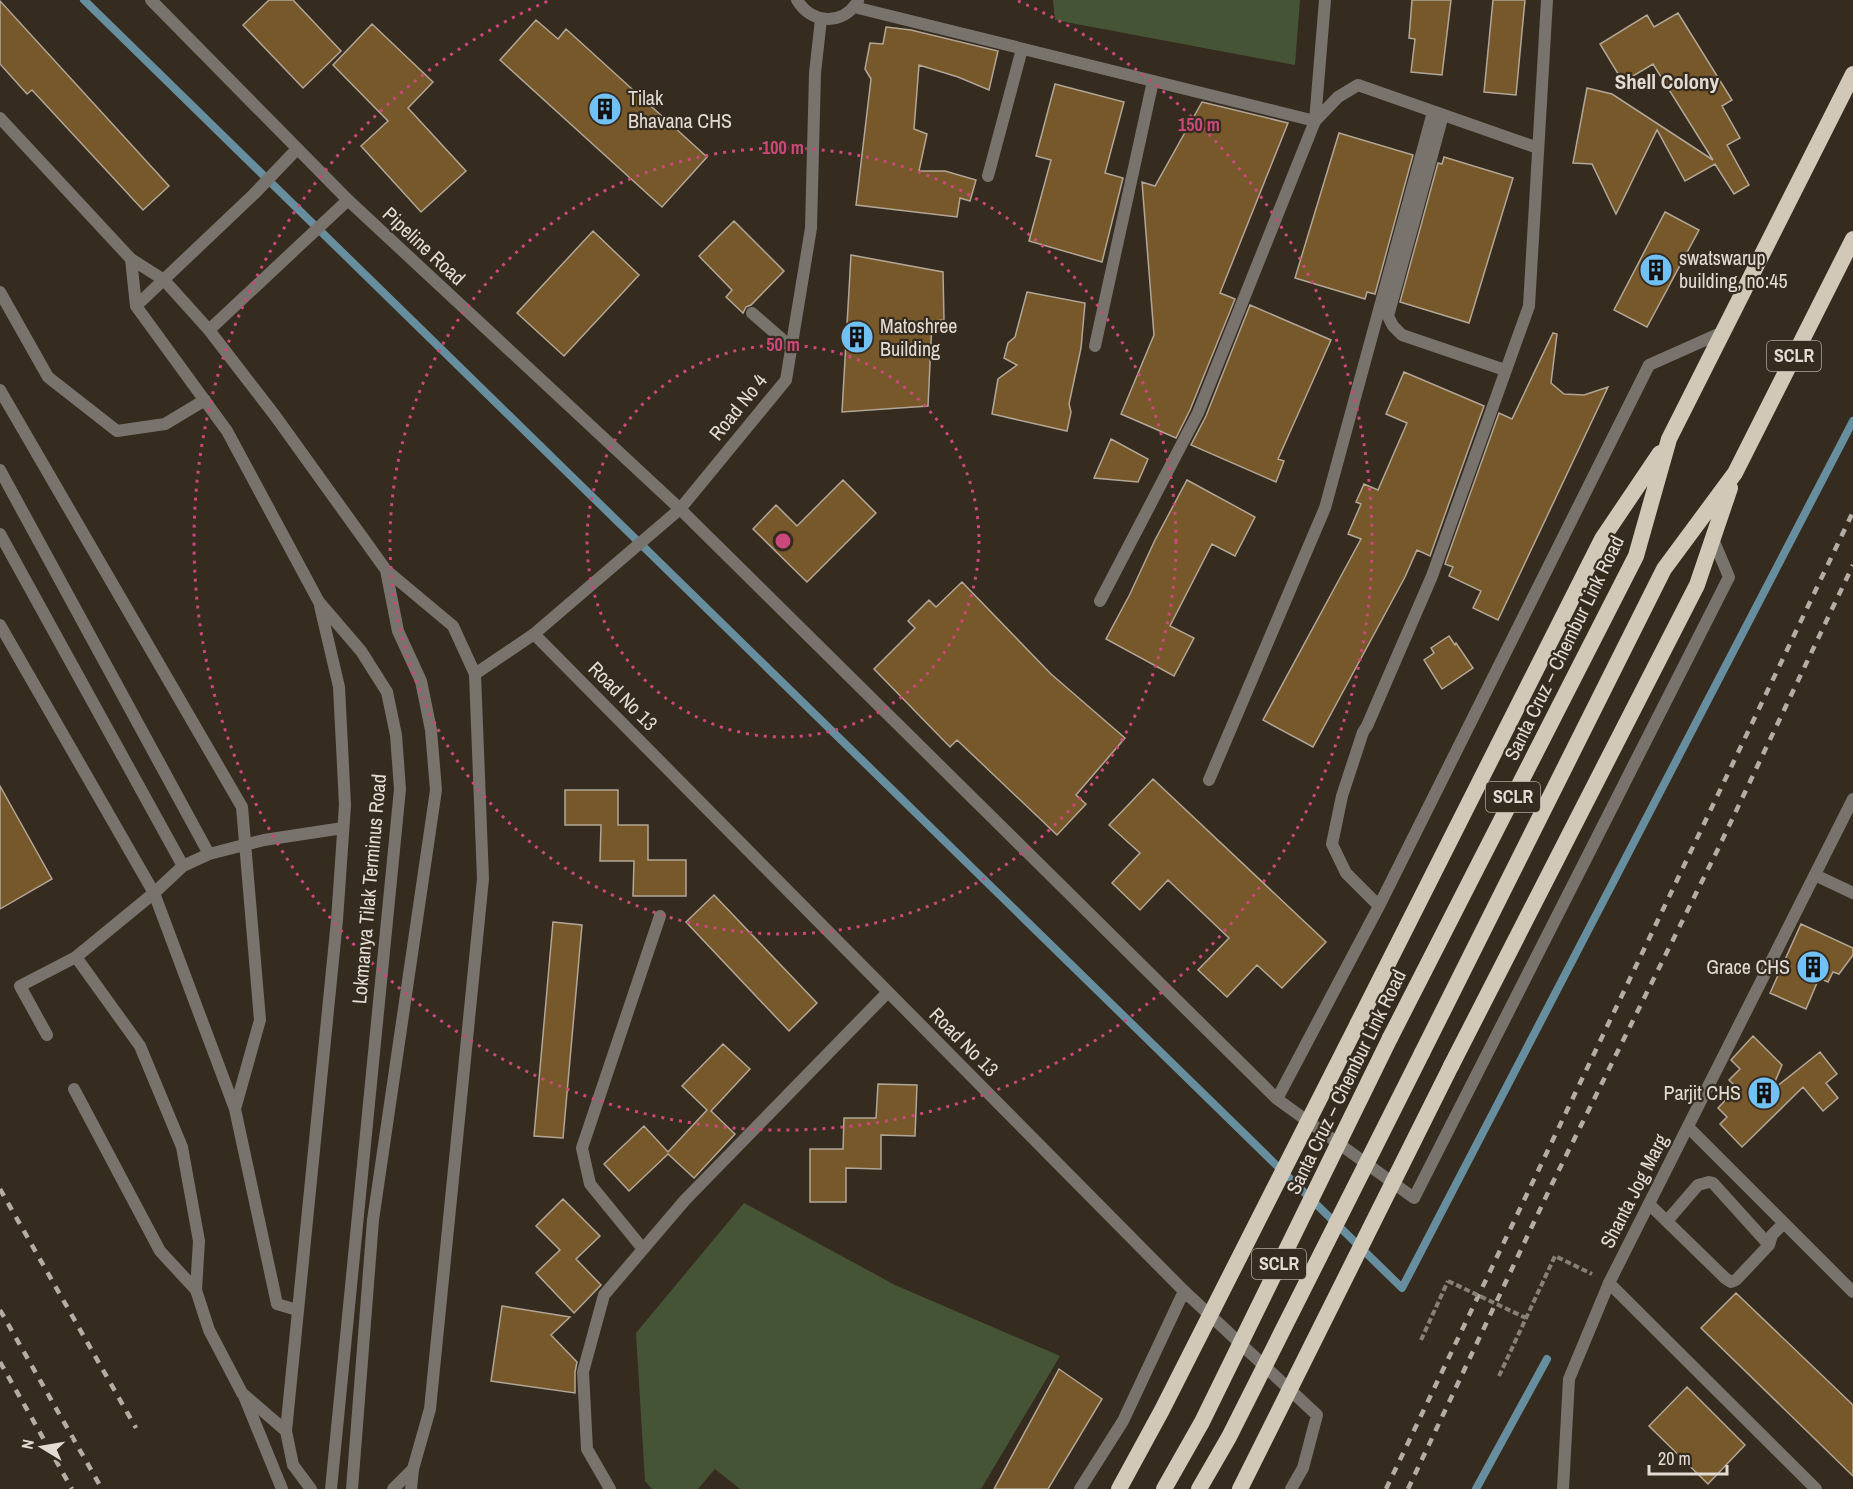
<svg xmlns="http://www.w3.org/2000/svg" width="1853" height="1489" font-family="'Archivo Narrow',sans-serif">
  <style>
    .green { fill: #465436 }
    .lines { fill: none; stroke-linecap: round; stroke-linejoin: round }
    .stream { stroke: #668e9f; stroke-width: 8 }
    .building { fill: #77582a; stroke: #b2a697; stroke-width: 1.5 }
    .path { stroke: #887f75; stroke-width: 4; stroke-dasharray: 6 3; stroke-linecap: butt }
    .service { stroke: #78746d; stroke-width: 12 }
    .minor { stroke: #78746d; stroke-width: 12 }
    .tertiary { stroke: #78746d; stroke-width: 12 }
    .trunk { stroke: #d2c8b8; stroke-width: 16 }
    .rail { stroke: #b5ada5; stroke-width: 4.5; stroke-dasharray: 8 8; stroke-linecap: butt }
    .path-bridge { stroke: #887f75; stroke-width: 4; stroke-dasharray: 6 3; stroke-linecap: butt }
    .trunk-bridge { stroke: #d2c8b8; stroke-width: 16 }
    .ring { fill: none; stroke: #ca497a; stroke-width: 3; stroke-dasharray: 3 6 }
    .labels { text-anchor: middle; stroke-width: 4.5; stroke-linejoin: round; paint-order: stroke }
    .shield { fill: #362b1f; stroke: #afa79e; stroke-width: 1.5 }
    .shield-label { font-size: 18px; font-weight: bold; fill: #e3dcd5 }
    .poi-label { font-size: 20px; fill: #e3dcd5; stroke: #362b1f; text-anchor: start }
    .street-label { font-size: 20px; fill: #e3dcd5; stroke: #362b1f }
    .neighbourhood-label { font-size: 21px; font-weight: bold; fill: #e3dcd5; stroke: #362b1f }
    .centre { fill: #ca497a; stroke: #362b1f; stroke-width: 3 }
    .ring-label { font-size: 18px; text-anchor: middle; font-weight: bold; fill: #ca497a; stroke: #362b1f; stroke-width: 4.5; stroke-linejoin: round; paint-order: stroke }
  </style>
  <rect width="100%" height="100%" fill="#362b1f"/>
  <!-- green -->
  <path class="green" d="M1053 0H1300L1295 65 1055 20Z
    M744 1203 895 1285 1060 1356 981 1489H740L715 1469 698 1489H652L645 1481 636 1333Z"/>
  <g class="lines">
    <!-- stream -->
    <path class="stream" d="M84 0 1402 1288 1853 421
      M1476 1489 1547 1359"/>
  </g>
  <!-- building -->
  <path class="building" d="M269 0H293L341 51 303 88 243 25Z
    M1412 0H1451L1442 75 1411 72 1415 39 1409 38Z
    M1493 0H1525L1516 95 1484 92Z
    M0 1 169 186 143 210 32 90 27 94 0 64Z
    M1678 13 1732 100 1722 106 1740 138 1727 145 1749 185 1734 194 1715 164 1685 181 1657 130 1616 214 1592 164 1573 163 1587 88 1612 94 1713 160 1653 64 1623 82 1600 44 1647 15 1654 27Z
    M536 20 558 39 566 29 707 157 662 207 500 60Z
    M372 24 433 82 408 108 466 171 421 212 361 146 388 121 333 65Z
    M886 27 911 30 998 51 989 90 958 77 919 65 914 129 927 134 919 171H945L976 180 970 201 960 198 957 217 856 205 871 79 865 69 870 43 883 44Z
    M1055 84 1124 102 1105 173 1123 178 1102 262 1029 241 1051 160 1036 156Z
    M1202 102 1288 123 1220 293 1235 299 1190 410 1176 438 1121 414 1154 335 1142 182 1155 186Z
    M1339 133 1413 155 1375 294 1367 292 1365 299 1295 278Z
    M1444 157 1513 178 1469 323 1400 302 1438 163 1442 164Z
    M1665 212 1699 230 1647 327 1614 310Z
    M734 221 784 271 751 305 746 307 743 313 726 297 732 290 699 256Z
    M593 231 639 275 564 356 517 313Z
    M851 255 943 272 944 320 932 321 928 406 842 412Z
    M1027 292 1085 303 1081 348 1069 404 1071 412 1067 431 992 414 998 379 1017 365 1004 358 1008 343 1015 337Z
    M1250 305 1331 340 1278 459 1284 461 1276 482 1191 445 1206 416Z
    M1553 333 1557 334 1551 383 1564 394 1584 395 1608 387 1498 620 1473 608 1481 591 1449 576 1453 567 1445 564 1499 413 1512 419Z
    M1404 372 1484 406 1430 556 1417 550 1405 577 1313 747 1263 720 1361 539 1348 534 1361 504 1356 502 1364 484 1378 490 1407 423 1386 414Z
    M1111 439 1148 459 1138 482 1094 478Z
    M843 480 876 513 807 582 753 529 776 505 797 526Z
    M1187 480 1255 517 1235 556 1212 544 1170 626 1194 638 1174 676 1106 639 1130 594 1155 540Z
    M962 582 1051 674 1125 738 1076 795 1086 804 1057 835 957 740 950 747 874 669 915 628 908 621 929 600 936 607Z
    M1449 636 1455 645 1456 643 1473 668 1442 689 1424 660 1434 653 1431 648Z
    M1153 779 1326 942 1282 988 1257 965 1227 997 1198 970 1229 938 1168 880 1140 910 1112 883 1140 853 1109 825Z
    M0 786 52 879 0 909Z
    M565 790H618V825H648V860H686V896H633L634 861H600L601 825H565Z
    M714 895 817 1003 789 1031 686 922Z
    M553 922 582 925 563 1138 534 1136Z
    M1801 924 1853 948V955L1839 974 1833 972 1828 982 1819 978 1806 1009 1770 993Z
    M1753 1036 1782 1065 1771 1091 1820 1052 1837 1074 1826 1083 1838 1098 1823 1111 1803 1087 1742 1147 1720 1124 1727 1117 1718 1108 1737 1088 1729 1080 1740 1069 1731 1060Z
    M723 1044 750 1069 711 1111 735 1134 694 1178 668 1154 629 1191 604 1164 644 1126 668 1152 707 1110 682 1086Z
    M878 1084 917 1085 915 1136 881 1135V1169L846 1168V1202H810V1149H843L844 1118H876Z
    M563 1199 600 1236 576 1259 601 1285 574 1313 536 1273 560 1250 536 1226Z
    M1736 1293 1853 1405V1476L1701 1328Z
    M502 1306 570 1317 551 1335 577 1362 575 1372V1393L491 1381Z
    M1059 1369 1102 1399 1048 1489H994Z
    M1687 1387 1745 1445 1708 1484 1649 1426Z"/>
  <g class="lines">
    <!-- path -->
    <path class="path" d="M1421 1340 1448 1281
      M1499 1376 1555 1256 1592 1274"/>
    <!-- service -->
    <path class="service" d="M0 118 131 259
      M988 176 1022 49
      M0 292 48 377 117 431 165 424 205 400
      M752 313 791 347
      M1095 346 1153 81
      M0 390 242 807 260 1020 235 1109
      M0 470 209 854
      M0 534 183 866
      M1100 601 1198 413 1315 121
      M0 625 154 893 235 1109 277 1304 297 1310
      M47 1035 20 986 76 957
      M74 1089 160 1251 196 1290
      M244 1396 282 1489
      M286 1431 242 1393 209 1330 196 1290 199 1241 182 1147 140 1046 76 957 154 893 183 866 209 854 264 840 343 828"/>
    <!-- minor -->
    <path class="minor" d="M797 0C811 24 843 26 858 1
      M854 7 1315 121
      M1443 115 1388 316 1393 326 1402 335 1505 370
      M1315 121 1338 97 1358 85 1538 148
      M1315 121 1325 0
      M348 200 680 509 1277 1099 1414 1198 1729 577 1713 539
      M534 634 1184 1291 1317 1415 1303 1468 1291 1489
      M475 674 534 634 680 509 786 380 811 228 815 73 821 19
      M1209 780 1325 508 1433 112
      M1815 875 1853 893
      M1379 906 1346 873 1332 844 1342 796 1363 732 1367 726 1432 576 1529 306 1547 0
      M1277 1099 1379 906 1649 365 1723 332
      M1688 1127 1853 1292
      M1649 1204 1725 1278 1731 1282 1736 1280 1769 1245 1772 1235 1783 1224
      M1667 1221 1698 1185 1709 1182 1713 1183 1769 1245
      M643 1249 590 1184 582 1148 660 916
      M1609 1283 1816 1489
      M411 1489 413 1469
      M610 1489 587 1449 583 1372 604 1295 685 1200 888 992
      M1080 1489 1123 1421 1184 1291"/>
    <!-- tertiary -->
    <path class="tertiary" d="M151 0 348 200 209 330
      M131 259 164 280 209 330 276 417 386 570 398 631 421 681 431 730 436 790 373 1220 352 1489
      M131 259 136 306 227 431 319 602 361 651 387 692 396 735 400 789 331 1489
      M136 306 254 194 297 149
      M386 570 453 626 475 674 483 879 430 1409 413 1469 393 1489
      M311 1489 293 1465 286 1431 337 920 345 805 339 687 320 606
      M1563 1489 1569 1379 1609 1283 1853 799"/>
    <!-- trunk -->
    <path class="trunk" d="M1358 1023 1602 539 1660 453
      M1390 1038 1636 556 1669 439 1853 74
      M1422 1053 1664 569 1735 473 1853 239
      M1451 1066 1697 585 1730 488"/>
    <!-- rail -->
    <path class="rail" d="M0 1189 136 1428
      M0 1310 102 1489
      M0 1362 72 1489
      M1386 1489 1853 512
      M1408 1489 1552 1184 1718 849 1853 565"/>
    <!-- path-bridge -->
    <path class="path-bridge" d="M1448 1281 1526 1318"/>
    <!-- trunk-bridge -->
    <path class="trunk-bridge" d="M1119 1489 1162 1410 1358 1023
      M1164 1489 1202 1422 1390 1038
      M1199 1489 1229 1437 1422 1053
      M1240 1489 1451 1066"/>
  </g>
  <!-- distance rings -->
  <g class="ring">
    <circle cx="783" cy="541" r="196"/>
    <circle cx="783" cy="541" r="393"/>
    <path d="M1018 1A589 589 0 1 1 548 1"/>
  </g>
  <!-- icons -->
  <defs>
    <symbol id="building-disc" viewBox="-11 -11 22 22"><circle r="9.5" fill="#72c1f5" stroke="#362b1f"/><path d="M-4-6H4V6H1V3H-1V6H-4ZM-2.5-4.3h1.7v1.8h-1.7ZM.8-4.3h1.7v1.8H.8ZM-2.5-1h1.7V.8h-1.7ZM.8-1h1.7V.8H.8Z" fill="#111"/></symbol>
  </defs>
  <g fill-rule="evenodd">
    <use href="#building-disc" x="586" y="90" width="38" height="38"/>
    <use href="#building-disc" x="1637" y="251" width="38" height="38"/>
    <use href="#building-disc" x="838" y="318" width="38" height="38"/>
    <use href="#building-disc" x="1794" y="948" width="38" height="38"/>
    <use href="#building-disc" x="1745" y="1074" width="38" height="38"/>
  </g>
  <g class="labels">
    <!-- shield labels -->
    <g class="shield">
      <rect x="1767" y="341" width="54" height="30" rx="4.5"/>
      <rect x="1486" y="782" width="54" height="30" rx="4.5"/>
      <rect x="1252" y="1249" width="54" height="30" rx="4.5"/>
    </g>
    <g class="shield-label">
      <text x="1794" y="362">SCLR</text>
      <text x="1513" y="803">SCLR</text>
      <text x="1279" y="1270">SCLR</text>
    </g>
    <!-- poi labels -->
    <g class="poi-label">
      <text x="628" y="105">Tilak<tspan x="628" dy="23">Bhavana CHS</tspan></text>
      <text x="1679" y="265">swatswarup<tspan x="1679" dy="23">building, no:45</tspan></text>
      <text x="880" y="333">Matoshree<tspan x="880" dy="23">Building</tspan></text>
      <text x="1790" y="974" text-anchor="end">Grace CHS</text>
      <text x="1741" y="1100" text-anchor="end">Parjit CHS</text>
    </g>
    <!-- street labels -->
    <g class="street-label">
      <text transform="translate(424 246) rotate(43)" y="7">Pipeline Road</text>
      <text transform="translate(738 407) rotate(-51)" y="7">Road No 4</text>
      <text transform="translate(1564 648) rotate(-64)" y="7">Santa Cruz – Chembur Link Road</text>
      <text transform="translate(623 696) rotate(45)" y="7">Road No 13</text>
      <text transform="translate(369 889) rotate(-85)" y="7">Lokmanya Tilak Terminus Road</text>
      <text transform="translate(964 1042) rotate(45)" y="7">Road No 13</text>
      <text transform="translate(1346 1082) rotate(-64)" y="7">Santa Cruz – Chembur Link Road</text>
      <text transform="translate(1634 1191) rotate(-63)" y="7">Shanta Jog Marg</text>
    </g>
    <!-- neighbourhood labels -->
    <g class="neighbourhood-label">
      <text x="1667" y="89">Shell Colony</text>
    </g>
  </g>
  <circle cx="783" cy="541" r="9" class="centre"/>
  <g class="ring-label">
    <text x="1199" y="131">150 m</text>
    <text x="783" y="154">100 m</text>
    <text x="783" y="351">50 m</text>
  </g>
  <!-- north arrow -->
  <g transform="translate(42 1447) rotate(281)" stroke="#362b1f" stroke-width="4.5" paint-order="stroke">
  <path d="M0-4.5L10 22L0 15L-10 22Z" fill="#e3dcd5"/>
  <text y="-9" font-size="16" font-weight="bold" text-anchor="middle" fill="#e3dcd5">N</text>
  </g>
  <!-- scale -->
  <path d="M1649 1465v9h78v-9" fill="none" stroke="#e3dcd5" stroke-width="3"/>
  <text x="1658" y="1465" font-size="18" fill="#e3dcd5" stroke="#362b1f" stroke-width="4.5" paint-order="stroke">20 m</text>
</svg>
